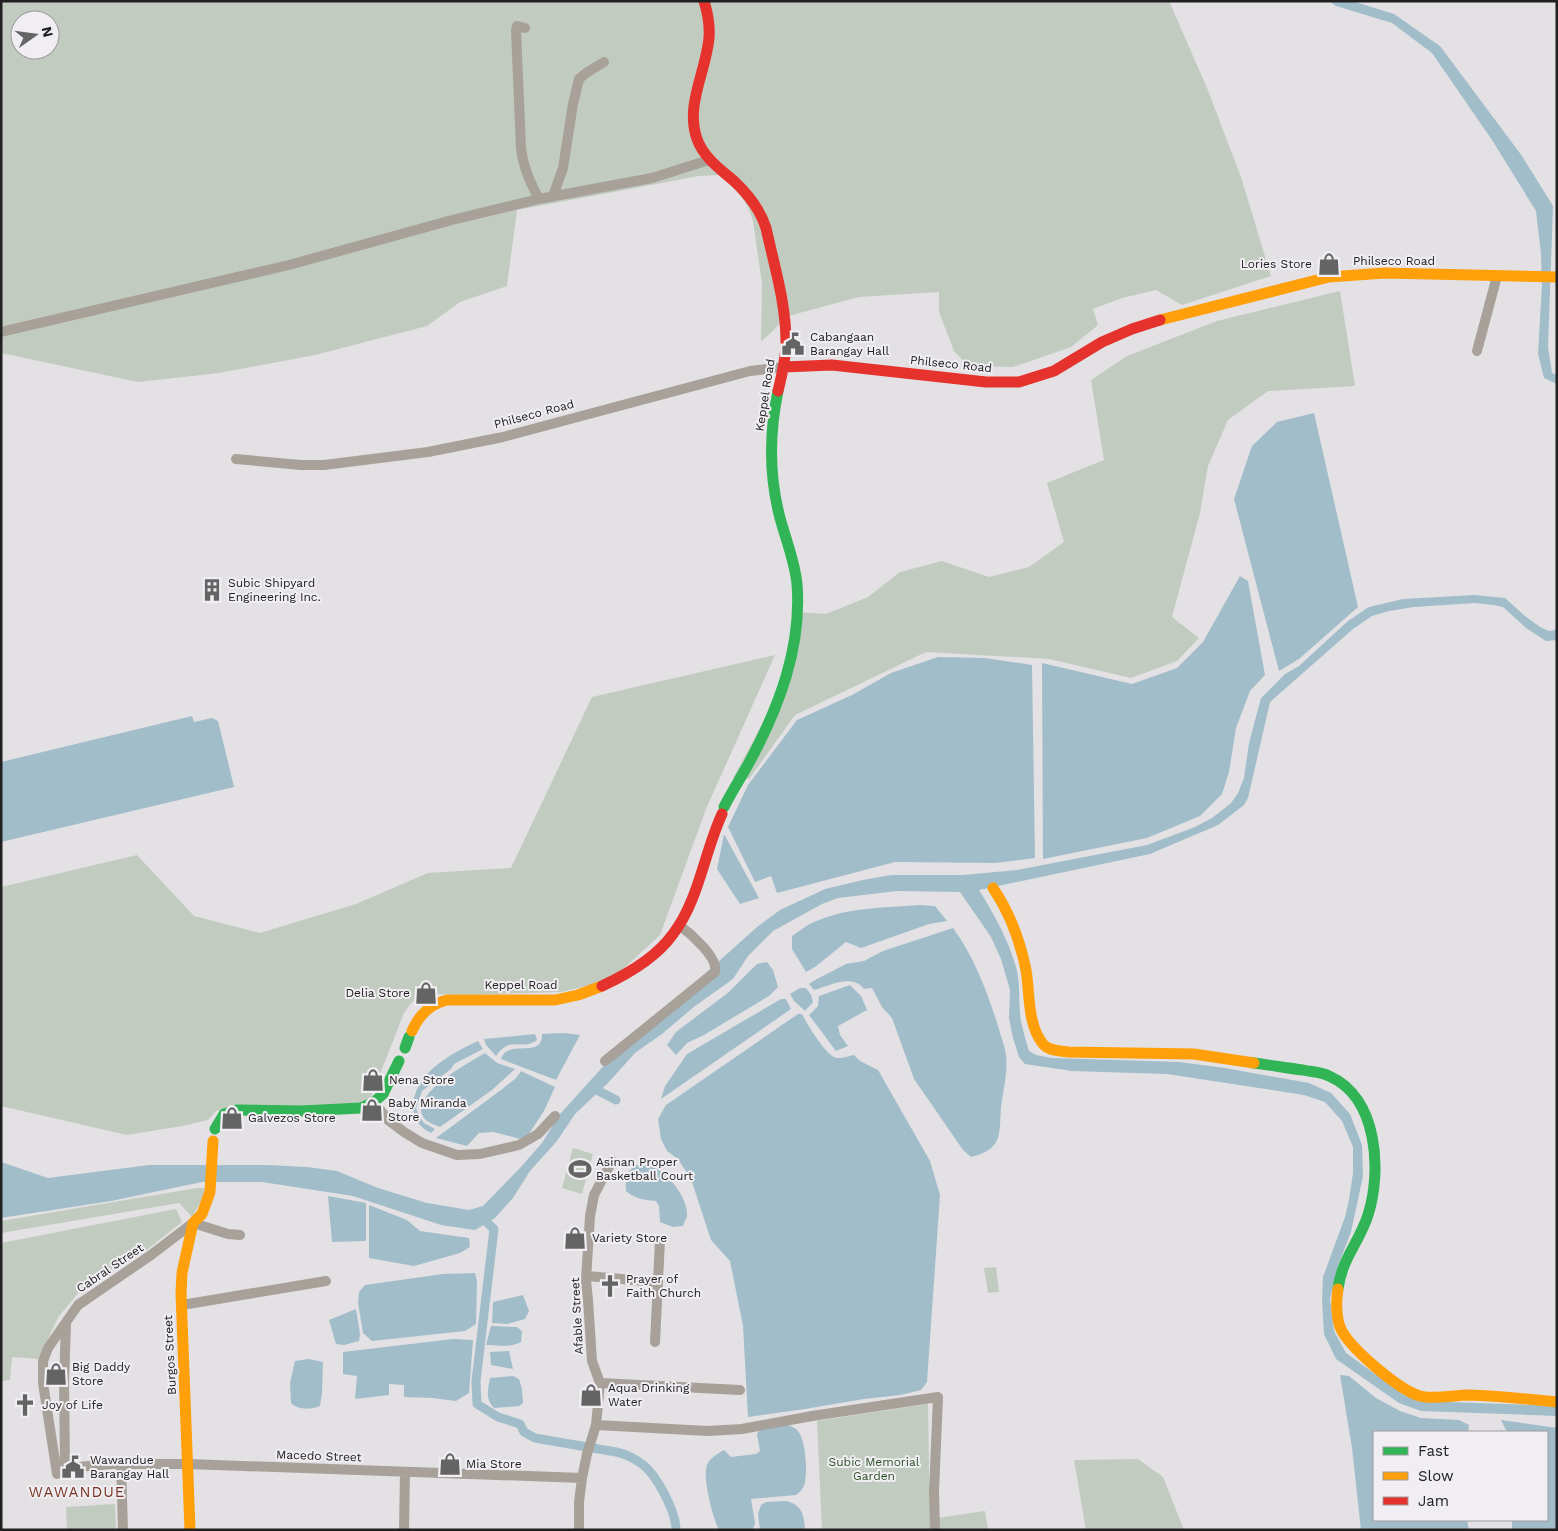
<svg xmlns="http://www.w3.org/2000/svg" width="1558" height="1531" font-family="'Work Sans',sans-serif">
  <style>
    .green { fill: #c1cbc0; fill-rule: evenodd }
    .water { fill: #a1bdca }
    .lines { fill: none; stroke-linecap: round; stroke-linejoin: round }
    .canal { stroke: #a1bdca; stroke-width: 9 }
    .street { stroke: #a7a19a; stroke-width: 10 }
    .fast { stroke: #30b455; stroke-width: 11 }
    .slow { stroke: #ff9f0a; stroke-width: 11 }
    .jam { stroke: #e5322d; stroke-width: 11 }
    .labels { text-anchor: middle; stroke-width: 4; stroke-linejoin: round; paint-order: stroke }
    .street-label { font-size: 12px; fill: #212021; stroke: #f0eef2 }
    .poi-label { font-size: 12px; fill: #212021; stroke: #f0eef2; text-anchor: start }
    .park-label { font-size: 12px; fill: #2e5227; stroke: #f0eef2 }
    .quarter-label { font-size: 15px; letter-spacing: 1px; fill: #793522; stroke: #f0eef2 }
  </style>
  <rect width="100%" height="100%" fill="#e3e1e4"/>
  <!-- green -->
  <path class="green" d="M1 1H1169L1207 88 1241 177 1271 276 1182 305 1156 290 1122 298 1093 309 1098 325 1071 347 1013 367 968 366 954 351 939 312V292L859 297 788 316 761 342 762 283 753 221 748 207 739 193 720 175 699 176 517 210 507 286 460 302 427 326 315 355 219 373 138 382 1 353ZM20 20H50V50H20Z
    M1340 291 1355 386 1268 391 1228 420 1208 466 1200 513 1172 617 1199 638 1177 661 1131 678 1049 659 926 652 795 715 749 779 733 778 787 678 798 612 826 614 868 597 900 572 942 561 989 577 1029 567 1064 542 1047 483 1104 460 1091 380 1127 356 1217 321Z
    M775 655 706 809 660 935 621 971 595 984 561 992 463 995 436 994 412 1002 404 1013 371 1097 356 1105 234 1108 216 1111 208 1120 182 1126 127 1135 1 1106V887L137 855 194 916 260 933 356 904 428 873 511 868 592 697Z
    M573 1148 593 1154 582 1194 562 1188Z
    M197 1188H205L204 1196 192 1217 179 1203 1 1233V1221Z
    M176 1209 182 1222 144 1252 80 1291 59 1316 38 1359 12 1357 10 1380 1 1381V1243Z
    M996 1267 999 1292 988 1293 984 1268Z
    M928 1404 930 1530H822L817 1421Z
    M1138 1459 1163 1477 1184 1530H1086L1074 1460Z
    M115 1504 116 1530H67L66 1507Z
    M985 1511 988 1530H938L937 1518Z"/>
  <!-- water -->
  <path class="water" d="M1329 1H1352L1394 14 1440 46 1522 156 1553 206 1548 347 1552 373 1557 375V384L1544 378 1538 354 1542 284 1541 254 1536 211 1492 140 1432 53 1392 23 1336 6Z
    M1314 413 1358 607 1299 659 1279 671 1234 499 1252 446 1277 422Z
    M1240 576 1248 581 1265 675 1250 691 1236 728 1229 772 1222 794 1200 816 1147 838 1043 859 1042 663 1132 684 1177 668 1203 642Z
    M1475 595 1505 598 1525 616 1540 627 1549 631 1557 630V640L1546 641 1526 628 1503 607 1494 605 1475 603 1414 607 1389 611 1372 616 1353 629 1270 702 1248 798 1244 805 1218 825 1150 854 979 890C994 914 1008 939 1016 967 1021 985 1018 1003 1021 1021 1023 1031 1026 1041 1029 1051L1036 1055 1052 1058 1179 1062 1225 1068 1309 1083 1331 1093 1350 1114 1362 1145 1363 1176 1351 1232 1339 1263 1330 1299 1334 1331 1346 1353 1404 1395 1421 1401 1557 1406V1416L1421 1411 1399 1403 1336 1359 1324 1334 1322 1300 1323 1277 1345 1217 1349 1200 1353 1173V1147L1342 1121 1325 1102 1304 1095 1167 1074 1072 1071 1025 1064 1019 1057 1013 1038 1009 1018 1010 990 1001 959 991 937 960 892 897 891 838 898 822 904 773 931 748 956 733 979 695 1006 662 1034 635 1053 607 1084 575 1114 557 1141 530 1171 513 1198 495 1218 475 1230 441 1225 353 1196 262 1182H202L111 1201 1 1218V1162L48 1178 149 1165H267L307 1167 337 1171 378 1188 427 1203 469 1210 483 1206 520 1168 542 1143 560 1114 610 1059 757 927 780 910 825 889 863 880 891 875H963L1017 870 1147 845 1195 827 1212 818 1231 803 1238 793 1244 778 1249 743 1261 698 1285 674 1299 666 1348 621 1369 607 1403 599Z
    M938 657 985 658 1032 665 1035 858 995 863 895 862 777 893 771 876 755 882 728 827 748 785 797 720 852 695 891 673Z
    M192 716 194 722 212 718 218 721 234 787 1 842V762Z
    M724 834 759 898 740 904 717 869Z
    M919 905 935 906 947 921 929 924 861 948 846 942 815 967 806 972 792 949V936C798 932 805 926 812 923 846 907 883 908 919 905Z
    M953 928C975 958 988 994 999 1029 1001 1037 1005 1046 1006 1055 1008 1073 1003 1090 1001 1108 999 1135 1003 1149 971 1157L963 1150 914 1079 892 1018 882 1007 872 988 864 989C852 973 829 986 814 990L809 984 815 980 846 964 864 961 883 951Z
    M767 962 773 970 778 987 769 996 704 1035 687 1043 676 1055 667 1045 676 1032 729 992 757 964Z
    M850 985 861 996 867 1010 838 1026 840 1035 848 1046 836 1051 809 1015 818 1006 819 996Z
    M800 988H806L811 995 813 1002 805 1011 794 1001 790 994Z
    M781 999H786L791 1009 661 1099 665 1086 687 1054Z
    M798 1014H802C807 1024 824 1052 834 1057 839 1060 848 1056 854 1055L860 1061 878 1070 930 1161 940 1195 927 1382 921 1390 900 1395 864 1399 805 1409 748 1417 743 1326 730 1261 711 1240 691 1179 678 1159 667 1151 661 1139 658 1119 666 1105Z
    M564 1033 580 1035 556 1080 501 1059C508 1038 543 1060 542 1034Z
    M535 1034 537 1040C521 1052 512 1034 496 1056L486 1045 484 1039Z
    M478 1041 483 1049 454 1064 451 1069 422 1091 416 1108 419 1116 424 1123 435 1129 431 1133C404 1120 411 1090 429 1072 443 1058 461 1049 478 1041Z
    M485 1053 497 1063 515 1069 492 1090 440 1127C435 1125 429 1123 426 1120 402 1098 472 1061 485 1053Z
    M521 1071 555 1087 544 1111 525 1140 493 1132 479 1133 467 1146 436 1138 501 1090 516 1078Z
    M637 1165C643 1165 651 1166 657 1169 670 1176 688 1199 687 1215 687 1218 684 1222 683 1226L673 1227 660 1222 659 1206 656 1201C645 1200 635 1199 626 1191 625 1180 626 1170 637 1165Z
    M328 1196 366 1203V1241L332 1242Z
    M369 1205 407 1220 420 1231 469 1238 470 1247 460 1253 414 1266 369 1258Z
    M475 1273 477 1281 476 1324 465 1331 372 1341 363 1333 358 1303 359 1292 365 1285 443 1274Z
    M523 1295 529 1311 525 1319 507 1324 492 1323 493 1302Z
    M356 1309 360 1334 359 1341 344 1345 336 1344 329 1320Z
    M491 1326 517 1327 522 1331 521 1342C510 1348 498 1345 486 1345Z
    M453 1339 473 1340 469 1393 456 1401 432 1398 404 1397V1385L389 1384V1395L355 1399 357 1376 343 1374V1352Z
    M509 1351 513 1369 491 1365 490 1352Z
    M309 1359 323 1362 322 1393 320 1406C310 1410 298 1410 291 1403L290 1383 295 1361Z
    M1340 1375 1349 1376 1376 1398 1400 1411 1421 1418 1459 1420 1469 1425 1468 1432H1374V1520H1467L1469 1530H1361L1352 1448Z
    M513 1376 519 1379 522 1389 523 1403 519 1406 494 1408C485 1399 488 1389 490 1378Z
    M1501 1420 1557 1428V1530H1512V1520H1547V1432H1507Z
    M784 1424C790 1425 794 1427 798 1431 806 1441 808 1474 804 1486 802 1490 799 1493 796 1495L751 1499 755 1523 753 1530H719C713 1519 702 1477 707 1465 710 1458 717 1454 724 1450L731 1457 756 1454 760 1451 757 1434 761 1428Z
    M786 1501C802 1505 804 1514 805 1530H760L758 1514 761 1505 766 1502Z"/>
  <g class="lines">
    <!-- canal -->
    <path class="canal" d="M593 1088 616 1100
      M482 1218 494 1229 476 1381 477 1404 498 1417 520 1424 524 1432 535 1438 616 1452C625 1454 634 1458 642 1464 656 1474 676 1511 676 1530"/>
    <!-- street -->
    <path class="street" d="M525 28 517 26 516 31 521 148C523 167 530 182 539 199
      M553 196 563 168 573 104 579 79 586 73 604 62
      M1 332 289 265 452 220 539 199 652 178 709 160
      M1477 351 1497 276
      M236 459 301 465H324L428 452 503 437 750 371 784 367
      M605 1061 715 972C719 958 690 933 679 925
      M374 1102 388 1120 404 1132 422 1143 457 1155 480 1154 519 1145 538 1134 555 1116
      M240 1235 228 1234 193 1223 151 1255 78 1305 48 1348 43 1361V1383L57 1474 65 1468 113 1464H188L582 1478
      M587 1276 657 1282
      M182 1305 326 1281
      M655 1342 660 1240
      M600 1383 740 1390
      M596 1425 708 1431 742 1429 812 1416 938 1397 934 1492 935 1530
      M121 1464 123 1530
      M65 1468 64 1382 66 1324
      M404 1530 405 1472
      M579 1530V1502L582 1478 587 1454 596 1425 600 1383 592 1361 588 1300 586 1280 590 1216 594 1195 612 1161"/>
    <!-- fast -->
    <path class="fast" d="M724 807C732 791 742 776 750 761 779 707 802 647 797 584 795 562 786 540 780 518 769 476 769 434 778 391
      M405 1048 409 1037
      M1254 1063C1270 1065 1287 1068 1303 1070 1312 1072 1321 1072 1329 1076 1378 1097 1382 1171 1368 1215 1359 1243 1342 1258 1338 1289
      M215 1129 224 1114 237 1110 302 1111 361 1108 374 1102 383 1094 399 1061"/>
    <!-- slow -->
    <path class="slow" d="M1160 320 1329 277 1385 273 1557 277
      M993 888C1010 913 1020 940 1026 970 1030 993 1027 1024 1043 1044 1049 1051 1060 1051 1068 1052L1194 1054 1254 1063
      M412 1031C419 1015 430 1004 447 1000H555L578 995 602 986
      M1338 1289C1336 1302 1336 1315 1340 1327 1348 1347 1399 1390 1420 1396 1436 1400 1453 1395 1469 1395 1499 1396 1528 1399 1557 1402
      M190 1530 181 1293 182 1273 193 1223 202 1214 210 1192 213 1141"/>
    <!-- jam -->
    <path class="jam" d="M704 1C708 14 710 25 709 38 706 72 685 105 697 139 704 158 720 169 734 181 749 195 760 209 766 228 774 265 786 303 786 342 786 358 782 375 778 391
      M784 367 832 365 986 382H1019L1054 371 1102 342 1132 329 1160 320
      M602 986C628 974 656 958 673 934 699 900 704 853 722 814"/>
  </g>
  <!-- icons -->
  <defs>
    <symbol id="shop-bare" viewBox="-9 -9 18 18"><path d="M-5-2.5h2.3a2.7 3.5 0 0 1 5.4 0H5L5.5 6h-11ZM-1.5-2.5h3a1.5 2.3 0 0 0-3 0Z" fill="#656465" stroke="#f0eef2" stroke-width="2.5" paint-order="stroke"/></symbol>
    <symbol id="civic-bare" viewBox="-9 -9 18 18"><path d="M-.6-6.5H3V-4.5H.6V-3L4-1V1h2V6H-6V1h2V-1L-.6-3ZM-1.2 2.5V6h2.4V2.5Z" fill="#656465" stroke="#f0eef2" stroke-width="2.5" paint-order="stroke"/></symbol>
    <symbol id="building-bare" viewBox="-9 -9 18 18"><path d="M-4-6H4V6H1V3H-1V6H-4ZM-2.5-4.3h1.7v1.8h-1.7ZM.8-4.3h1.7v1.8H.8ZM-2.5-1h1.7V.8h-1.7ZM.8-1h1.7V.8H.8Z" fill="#656465" stroke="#f0eef2" stroke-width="2.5" paint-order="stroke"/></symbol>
    <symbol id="stadium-bare" viewBox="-9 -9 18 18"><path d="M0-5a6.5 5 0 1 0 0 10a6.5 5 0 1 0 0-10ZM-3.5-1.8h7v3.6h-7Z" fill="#656465" stroke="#f0eef2" stroke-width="2.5" paint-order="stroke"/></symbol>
    <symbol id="church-bare" viewBox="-9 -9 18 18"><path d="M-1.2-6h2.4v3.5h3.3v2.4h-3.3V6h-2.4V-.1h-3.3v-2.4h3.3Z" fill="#656465" stroke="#f0eef2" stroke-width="2.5" paint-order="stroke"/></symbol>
  </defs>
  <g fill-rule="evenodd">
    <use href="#shop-bare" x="1313" y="248" width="32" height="32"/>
    <use href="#civic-bare" x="777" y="328" width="32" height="32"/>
    <use href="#building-bare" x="196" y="574" width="32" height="32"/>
    <use href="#shop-bare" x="410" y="977" width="32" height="32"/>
    <use href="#shop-bare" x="357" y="1064" width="32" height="32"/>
    <use href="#shop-bare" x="356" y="1094" width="32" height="32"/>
    <use href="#shop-bare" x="216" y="1102" width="32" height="32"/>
    <use href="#stadium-bare" x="564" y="1153" width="32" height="32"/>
    <use href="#shop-bare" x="559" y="1222" width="32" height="32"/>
    <use href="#church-bare" x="594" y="1270" width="32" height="32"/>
    <use href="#shop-bare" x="40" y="1358" width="32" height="32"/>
    <use href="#shop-bare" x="575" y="1379" width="32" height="32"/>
    <use href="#church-bare" x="9" y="1389" width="32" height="32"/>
    <use href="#shop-bare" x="434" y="1448" width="32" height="32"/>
    <use href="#civic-bare" x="57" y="1451" width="32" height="32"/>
  </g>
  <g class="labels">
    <!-- street labels -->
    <g class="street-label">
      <text x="1394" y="265">Philseco Road</text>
      <text transform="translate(951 364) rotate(6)" y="4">Philseco Road</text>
      <text transform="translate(765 395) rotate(-81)" y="4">Keppel Road</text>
      <text transform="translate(534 414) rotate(-15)" y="4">Philseco Road</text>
      <text x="521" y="989">Keppel Road</text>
      <text transform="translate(110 1268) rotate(-34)" y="4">Cabral Street</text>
      <text transform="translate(577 1316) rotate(-93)" y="4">Afable Street</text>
      <text transform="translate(170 1355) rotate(-93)" y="4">Burgos Street</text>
      <text transform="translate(319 1456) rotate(2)" y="4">Macedo Street</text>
    </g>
    <!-- poi labels -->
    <g class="poi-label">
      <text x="1312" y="268" text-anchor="end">Lories Store</text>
      <text x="810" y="341">Cabangaan<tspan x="810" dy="14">Barangay Hall</tspan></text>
      <text x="228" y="587">Subic Shipyard<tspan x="228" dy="14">Engineering Inc.</tspan></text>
      <text x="410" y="997" text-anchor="end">Delia Store</text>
      <text x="389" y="1084">Nena Store</text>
      <text x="388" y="1107">Baby Miranda<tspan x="388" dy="14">Store</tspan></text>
      <text x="248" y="1122">Galvezos Store</text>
      <text x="596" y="1166">Asinan Proper<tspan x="596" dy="14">Basketball Court</tspan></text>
      <text x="592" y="1242">Variety Store</text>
      <text x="626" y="1283">Prayer of<tspan x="626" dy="14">Faith Church</tspan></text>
      <text x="72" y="1371">Big Daddy<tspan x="72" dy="14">Store</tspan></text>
      <text x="608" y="1392">Aqua Drinking<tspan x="608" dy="14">Water</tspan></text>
      <text x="42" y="1409">Joy of Life</text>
      <text x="90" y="1464">Wawandue<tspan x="90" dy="14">Barangay Hall</tspan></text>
      <text x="466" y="1468">Mia Store</text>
    </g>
    <!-- park labels -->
    <g class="park-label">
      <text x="874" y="1466">Subic Memorial<tspan x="874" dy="14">Garden</tspan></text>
    </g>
    <!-- quarter labels -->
    <g class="quarter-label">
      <text x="77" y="1497">WAWANDUE</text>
    </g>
  </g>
  <!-- border -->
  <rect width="1558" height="1531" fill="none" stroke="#212021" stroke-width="5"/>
  <!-- legend -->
  <rect x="1373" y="1431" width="175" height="90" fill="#f0eef2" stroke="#9d9c9e"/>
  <rect x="1383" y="1447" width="25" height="8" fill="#30b455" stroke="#9d9c9e"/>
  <text x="1418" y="1456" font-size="15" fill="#212021">Fast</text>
  <rect x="1383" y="1472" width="25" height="8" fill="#ff9f0a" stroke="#9d9c9e"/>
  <text x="1418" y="1481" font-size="15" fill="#212021">Slow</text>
  <rect x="1383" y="1497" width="25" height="8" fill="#e5322d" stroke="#9d9c9e"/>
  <text x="1418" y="1506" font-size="15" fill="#212021">Jam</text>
  <!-- north arrow -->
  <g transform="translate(35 35) rotate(76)"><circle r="24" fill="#f0eef2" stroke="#9d9c9e"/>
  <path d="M0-4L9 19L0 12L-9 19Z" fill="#656465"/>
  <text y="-8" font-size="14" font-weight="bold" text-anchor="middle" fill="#212021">N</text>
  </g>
</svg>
